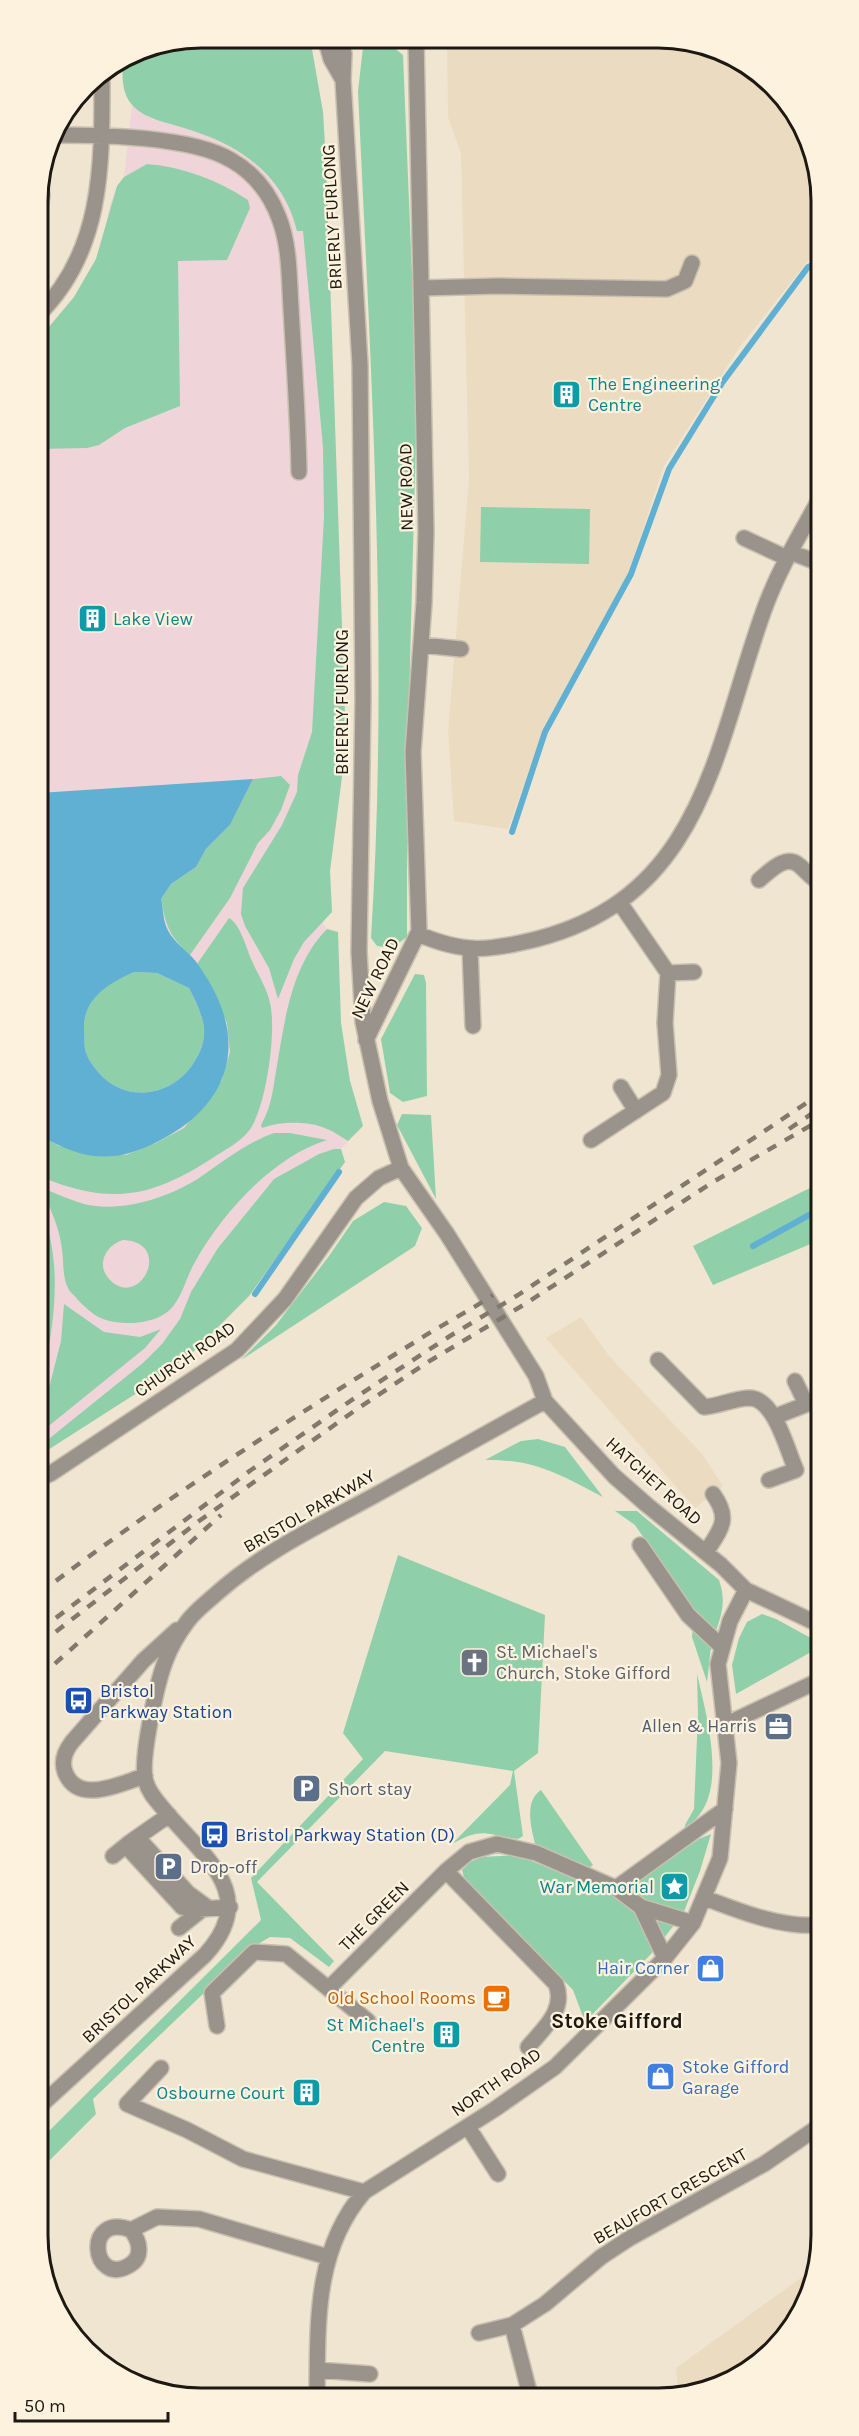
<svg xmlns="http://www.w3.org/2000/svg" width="859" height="2436" font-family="Karla,sans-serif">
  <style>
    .commercial { fill: #efd5da }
    .built { fill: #ebdcc1 }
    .green { fill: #8fd0aa; fill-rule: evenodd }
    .water { fill: #5fb0d3; fill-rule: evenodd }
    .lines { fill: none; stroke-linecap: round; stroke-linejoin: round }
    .stream { stroke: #5fb0d3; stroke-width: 6 }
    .minor-casing { stroke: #cac0af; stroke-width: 18 }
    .minor { stroke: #9a938c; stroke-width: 15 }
    .rail { stroke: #81796c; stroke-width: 4.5; stroke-dasharray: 10 10; stroke-linecap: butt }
    .labels { text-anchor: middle; stroke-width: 4.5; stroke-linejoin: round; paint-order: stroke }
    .street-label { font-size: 18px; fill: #1d1912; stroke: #fdf2de }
    .culture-label { font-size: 18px; fill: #0d838f; stroke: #fdf2de; text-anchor: end }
    .worship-label { font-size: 18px; fill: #5b616d; stroke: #fdf2de; text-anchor: start }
    .transit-label { font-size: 18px; fill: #164399; stroke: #fdf2de; text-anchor: start }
    .service-label { font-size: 18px; fill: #4e5e75; stroke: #fdf2de; text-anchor: start }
    .shop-label { font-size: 18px; fill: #366cbe; stroke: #fdf2de; text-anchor: end }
    .food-label { font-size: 18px; fill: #c56008; stroke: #fdf2de; text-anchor: end }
    .quarter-label { font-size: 21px; font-weight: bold; fill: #1d1912; stroke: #fdf2de }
    .rim { fill: none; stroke: #1d1912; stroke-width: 3 }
  </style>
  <rect width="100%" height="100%" fill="#f0e5d1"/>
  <!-- commercial -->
  <path class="commercial" d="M310 38 323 112 326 162 346 745 330 871 332 912 322 922 327 929 338 932 341 1023 350 1081 363 1126 341 1149 345 1162 249 1296 222 1324 172 1369 40 1455 38 340 74 297 96 259 105 231 110 205 117 186 124 177 132 105 152 119 185 128Z"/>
  <!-- built -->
  <path class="built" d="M447 39 691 41 774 86 818 168V248L739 348 664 466 628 574 543 731 508 829 454 821 448 731 469 479 461 154 448 117Z
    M581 1317 610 1357 703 1455 723 1486 695 1508 546 1338Z
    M816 2267 809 2297 781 2343 740 2376 691 2395H679L676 2368Z"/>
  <!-- green -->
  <path class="green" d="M201 38H310L323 112 326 162 346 745 330 871 332 912 304 942 294 959 278 999 269 968 245 926 241 914 243 888 282 825 297 792 298 775 312 732 324 517 323 447 303 231H297C283 173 238 144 184 128 166 122 148 120 134 107 121 94 122 76 123 59L139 50Z
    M364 39 387 42 403 55 417 396 407 779V937L392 948 377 946 371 938C389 656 371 373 358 91Z
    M147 164C184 167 217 180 248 200L250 208 227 260 178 261 180 406 125 428 99 445 87 448 38 449V340L74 297 96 259 117 186 124 177Z
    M481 507 590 509 589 564 480 562Z
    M281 776 290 785 281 810 270 830 258 843 230 898 190 955C169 936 166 926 161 899L171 884 196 867 206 849 230 825 253 779Z
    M229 918C241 925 246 948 252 961 258 975 267 988 270 1003 277 1030 266 1111 248 1132 239 1143 223 1151 211 1159 149 1199 108 1205 39 1176V1135L59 1146 126 1155 156 1143 184 1128 222 1080 230 1052 227 1023 205 975 197 964Z
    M327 929 338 932 341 1023 350 1081 363 1126 348 1141C341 1137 335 1132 327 1129 309 1121 281 1121 262 1128L261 1125C271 1108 273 1090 276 1071 285 1021 290 967 327 929Z
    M134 972 157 973 189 988C194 999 200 1010 203 1022 206 1033 203 1048 197 1057 178 1095 128 1106 99 1073 93 1066 87 1058 85 1049 84 1043 85 1036 84 1031 83 997 107 984 134 972Z
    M415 974 424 975 426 983 427 1096 403 1102 390 1093 381 1039Z
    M402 1114 431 1115 436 1199 397 1125Z
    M274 1133H290L327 1140C272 1157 222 1214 195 1262 186 1277 181 1303 166 1313 151 1324 121 1326 103 1319 94 1316 85 1307 78 1300 76 1297 71 1293 69 1290 62 1278 64 1263 62 1250 60 1230 52 1211 43 1194L45 1189C57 1194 71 1200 84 1204 121 1213 168 1198 199 1178 224 1161 246 1143 274 1133ZM123 1240C174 1242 140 1310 110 1280 95 1265 106 1245 123 1240Z
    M334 1149H341L345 1162 249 1296 193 1352 140 1391 40 1455V1446L143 1363 162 1344 180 1319 191 1292 218 1248 274 1179 319 1154Z
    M820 1183V1240L713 1285 693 1246Z
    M384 1202 406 1206 422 1228 415 1246 241 1360 276 1325 329 1256 353 1221Z
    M39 1204C66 1264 53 1331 40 1392Z
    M64 1304 104 1332 140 1337 161 1329 145 1348 40 1433V1423L61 1341Z
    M538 1439 565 1447 603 1497C560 1475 535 1459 485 1460L521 1441Z
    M615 1511H637L719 1580C728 1606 719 1619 712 1644 709 1656 709 1670 707 1682L692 1637 694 1612 635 1525Z
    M398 1555 545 1615 538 1753 514 1771 523 1836 518 1839C487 1835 483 1826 452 1844L510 1785 513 1771 385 1751 257 1882 334 1961 329 1967 290 1938 270 1937 250 1949 93 2099 96 2114 41 2169V2139L261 1920 251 1878 363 1759 343 1733Z
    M762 1614 776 1619 820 1643V1647L736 1694 732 1665 739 1638 747 1622Z
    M697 1674C705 1708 719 1761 709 1795 705 1810 696 1820 685 1830V1825L694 1809 698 1714Z
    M541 1790 593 1865 586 1870 538 1848 535 1844C531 1827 524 1801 541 1790Z
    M711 1834 700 1871 683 1914 651 1954 585 2022 573 1990 465 1881 462 1870 470 1862 481 1857 517 1855 616 1896 699 1839Z"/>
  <!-- water -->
  <path class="water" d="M253 779 230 825 206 849 196 867 171 884 161 899C163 907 163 918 166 926 171 939 182 947 192 957 197 962 201 969 205 975 249 1043 230 1105 159 1141 113 1165 83 1160 39 1135V793ZM134 972 157 973 189 988C194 998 200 1010 203 1022 206 1033 203 1048 197 1057 178 1095 128 1106 99 1073 93 1066 87 1058 85 1049 84 1043 85 1036 84 1030 83 998 108 984 134 972Z"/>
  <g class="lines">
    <!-- stream -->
    <path class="stream" d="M512 832 545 732 631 574 669 469 722 383 808 267 818 263
      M753 1246 820 1209
      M255 1294 339 1172"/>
    <defs>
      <path id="minor" d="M325 38 331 59 343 80
        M341 38 344 54 343 80 360 364 363 699 359 952 363 1022 380 1101 401 1168 447 1234 536 1376 545 1401 614 1476 647 1505 721 1565 746 1590 820 1625
        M53 135C100 135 191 136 231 160 254 173 270 194 279 218 290 246 289 278 291 308 294 363 298 417 299 472
        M38 190 42 195 38 221
        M422 288 499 286 667 289 685 281 692 263
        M38 315C105 250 102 159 102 73
        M744 538 787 558
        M790 552 819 563
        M421 645 461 649
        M759 880C770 871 786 853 800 866 807 872 811 878 819 882
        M418 934C465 954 489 951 537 939 704 896 715 746 764 610 778 571 799 536 819 500
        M470 949 473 1026
        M668 973 694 972
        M366 1040 419 931 413 752 424 603 426 531 416 39
        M621 1087 636 1111
        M591 1140 663 1093 669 1075 665 1023 668 973 620 903
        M658 1360 704 1407C719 1406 735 1398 750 1398 775 1399 787 1450 796 1470L769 1480
        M795 1381 806 1404
        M774 1417 820 1399
        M40 1478 50 1474 237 1350 285 1299 356 1198 379 1178 401 1168
        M640 1545 688 1615 722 1647
        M706 1552C721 1529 731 1519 713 1494
        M725 1725 820 1680
        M145 1776C121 1783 78 1806 65 1772 61 1761 65 1751 72 1742L143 1661 177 1630
        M138 1838 188 1893 207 1907
        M126 1846 182 1907 190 1910 230 1907
        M113 1856 129 1843 169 1815
        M446 1871 556 1984C566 2010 544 2028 528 2047
        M616 1888 725 1809
        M705 1898C741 1912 782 1928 821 1925
        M641 1907 665 1958
        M179 1928 204 1908
        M329 1988 446 1871 469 1852 497 1844 536 1853 616 1888 641 1907 693 1923
        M217 2026 212 1993 254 1952 286 1954 368 2021
        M161 2068 127 2104 187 2130 243 2159 364 2192
        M40 2106 205 1955C260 1895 205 1858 166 1812 159 1803 149 1794 146 1782 139 1763 157 1683 165 1662 170 1648 178 1634 187 1622 195 1611 206 1603 216 1594 262 1553 316 1527 370 1498 428 1466 487 1433 545 1401
        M468 2127 498 2174
        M131 2230C140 2241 144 2258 128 2266 92 2286 83 2212 131 2230L157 2217 199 2219 328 2257
        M512 2325 530 2395
        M479 2333 512 2325 545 2304 601 2257 630 2238 764 2164 821 2125
        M318 2370 370 2374
        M317 2395C318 2323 314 2250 364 2192L495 2109 555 2067 665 1958 693 1923 720 1858 729 1763 718 1664 730 1621 746 1590"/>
    </defs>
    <!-- minor casing -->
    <use href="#minor" class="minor-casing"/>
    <!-- minor -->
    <use href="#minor" class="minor"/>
    <!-- rail -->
    <path class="rail" d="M789 1129 820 1108
      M40 1593C159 1502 287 1421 415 1342 441 1325 468 1312 493 1295
      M40 1630 251 1470 356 1397 450 1336 518 1295 820 1094
      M40 1644 199 1521 357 1409 428 1362 525 1304 713 1182 820 1120
      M40 1677 221 1515"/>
  </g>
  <!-- icons -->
  <defs>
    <symbol id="building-square" viewBox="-11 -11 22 22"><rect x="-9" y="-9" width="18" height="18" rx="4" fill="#0f9aa8" stroke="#fdf2de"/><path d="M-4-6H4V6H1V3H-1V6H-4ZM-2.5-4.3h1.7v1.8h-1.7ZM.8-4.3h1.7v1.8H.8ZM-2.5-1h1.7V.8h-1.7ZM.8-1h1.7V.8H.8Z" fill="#fff"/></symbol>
    <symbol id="church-square" viewBox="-11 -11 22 22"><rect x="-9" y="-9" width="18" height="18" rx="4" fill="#6b7280" stroke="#fdf2de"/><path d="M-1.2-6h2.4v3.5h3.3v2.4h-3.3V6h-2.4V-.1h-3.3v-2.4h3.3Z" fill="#fff"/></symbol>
    <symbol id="bus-square" viewBox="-11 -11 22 22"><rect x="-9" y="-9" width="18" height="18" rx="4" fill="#1a4fb4" stroke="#fdf2de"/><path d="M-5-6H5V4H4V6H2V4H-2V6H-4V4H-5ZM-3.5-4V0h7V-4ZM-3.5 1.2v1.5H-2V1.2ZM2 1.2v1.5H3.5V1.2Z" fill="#fff"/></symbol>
    <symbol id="office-square" viewBox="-11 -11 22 22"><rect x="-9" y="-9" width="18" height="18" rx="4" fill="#5c6f8a" stroke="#fdf2de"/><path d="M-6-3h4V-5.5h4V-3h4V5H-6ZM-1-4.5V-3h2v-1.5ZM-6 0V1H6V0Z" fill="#fff"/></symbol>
    <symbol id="parking-square" viewBox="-11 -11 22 22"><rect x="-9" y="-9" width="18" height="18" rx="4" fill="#5c6f8a" stroke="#fdf2de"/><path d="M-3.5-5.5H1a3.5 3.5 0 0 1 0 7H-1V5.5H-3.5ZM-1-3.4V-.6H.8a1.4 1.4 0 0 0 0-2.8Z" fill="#fff"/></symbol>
    <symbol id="sight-square" viewBox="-11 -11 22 22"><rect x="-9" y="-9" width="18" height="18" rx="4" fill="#0f9aa8" stroke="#fdf2de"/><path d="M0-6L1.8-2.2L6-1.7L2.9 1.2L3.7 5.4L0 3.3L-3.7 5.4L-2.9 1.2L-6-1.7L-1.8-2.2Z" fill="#fff"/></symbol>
    <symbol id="shop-square" viewBox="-11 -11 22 22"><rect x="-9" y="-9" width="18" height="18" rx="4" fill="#3f7fe0" stroke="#fdf2de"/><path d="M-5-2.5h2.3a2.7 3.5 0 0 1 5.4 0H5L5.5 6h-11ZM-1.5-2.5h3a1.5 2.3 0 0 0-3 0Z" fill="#fff"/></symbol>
    <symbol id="cafe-square" viewBox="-11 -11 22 22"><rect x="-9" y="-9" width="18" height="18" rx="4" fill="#e8710a" stroke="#fdf2de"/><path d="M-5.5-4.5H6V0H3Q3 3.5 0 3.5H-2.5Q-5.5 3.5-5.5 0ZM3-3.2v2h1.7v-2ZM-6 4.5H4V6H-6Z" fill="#fff"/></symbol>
  </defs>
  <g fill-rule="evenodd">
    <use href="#building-square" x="550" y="378" width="33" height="33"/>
    <use href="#building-square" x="76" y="602" width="33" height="33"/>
    <use href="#church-square" x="458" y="1646" width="33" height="33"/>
    <use href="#bus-square" x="62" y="1684" width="33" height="33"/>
    <use href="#office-square" x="762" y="1710" width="33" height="33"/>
    <use href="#parking-square" x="290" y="1772" width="33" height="33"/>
    <use href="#bus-square" x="198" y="1818" width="33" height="33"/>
    <use href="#parking-square" x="152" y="1850" width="33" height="33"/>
    <use href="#sight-square" x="658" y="1870" width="33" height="33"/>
    <use href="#shop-square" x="694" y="1952" width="33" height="33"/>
    <use href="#cafe-square" x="480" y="1982" width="33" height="33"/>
    <use href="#building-square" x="430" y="2018" width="33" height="33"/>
    <use href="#shop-square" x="644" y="2060" width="33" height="33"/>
    <use href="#building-square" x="290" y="2076" width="33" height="33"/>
  </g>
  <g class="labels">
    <!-- street labels -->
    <g class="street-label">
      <text transform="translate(332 217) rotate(-93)" y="6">BRIERLY FURLONG</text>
      <text transform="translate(406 487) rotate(-91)" y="6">NEW ROAD</text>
      <text transform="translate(342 702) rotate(-90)" y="6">BRIERLY FURLONG</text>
      <text transform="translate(375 978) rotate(-64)" y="6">NEW ROAD</text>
      <text transform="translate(185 1359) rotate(-35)" y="6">CHURCH ROAD</text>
      <text transform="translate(654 1481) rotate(42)" y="6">HATCHET ROAD</text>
      <text transform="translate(309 1511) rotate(-30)" y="6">BRISTOL PARKWAY</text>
      <text transform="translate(374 1916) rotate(-45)" y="6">THE GREEN</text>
      <text transform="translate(139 1989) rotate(-43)" y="6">BRISTOL PARKWAY</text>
      <text transform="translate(496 2082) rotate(-35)" y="6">NORTH ROAD</text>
      <text transform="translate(670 2196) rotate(-30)" y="6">BEAUFORT CRESCENT</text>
    </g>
    <!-- culture labels -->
    <g class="culture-label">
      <text x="588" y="390" text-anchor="start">The Engineering<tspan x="588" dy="21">Centre</tspan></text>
      <text x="113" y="625" text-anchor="start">Lake View</text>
      <text x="654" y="1893">War Memorial</text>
      <text x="425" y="2031">St Michael's<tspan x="425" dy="21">Centre</tspan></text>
      <text x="285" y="2099">Osbourne Court</text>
    </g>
    <!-- worship labels -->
    <g class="worship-label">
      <text x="496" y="1658">St. Michael's<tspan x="496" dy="21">Church, Stoke Gifford</tspan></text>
    </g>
    <!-- transit labels -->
    <g class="transit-label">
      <text x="100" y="1697">Bristol<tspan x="100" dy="21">Parkway Station</tspan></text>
      <text x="235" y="1841">Bristol Parkway Station (D)</text>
    </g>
    <!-- service labels -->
    <g class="service-label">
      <text x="757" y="1732" text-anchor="end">Allen &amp; Harris</text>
      <text x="328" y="1795">Short stay</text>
      <text x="190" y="1873">Drop-off</text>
    </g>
    <!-- shop labels -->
    <g class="shop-label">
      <text x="689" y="1974">Hair Corner</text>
      <text x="682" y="2073" text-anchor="start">Stoke Gifford<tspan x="682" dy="21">Garage</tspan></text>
    </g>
    <!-- food labels -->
    <g class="food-label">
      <text x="476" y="2004">Old School Rooms</text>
    </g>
    <!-- quarter labels -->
    <g class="quarter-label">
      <text x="617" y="2028">Stoke Gifford</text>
    </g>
  </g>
  <!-- crop -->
  <path d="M0 0H859V2436H0ZM201 48H658A153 153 0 0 1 811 201V2235A153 153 0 0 1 658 2388H201A153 153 0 0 1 48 2235V201A153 153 0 0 1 201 48Z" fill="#fdf2de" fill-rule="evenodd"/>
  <path class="rim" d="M201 48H658A153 153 0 0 1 811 201V2235A153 153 0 0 1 658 2388H201A153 153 0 0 1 48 2235V201A153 153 0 0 1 201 48Z"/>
  <!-- scale -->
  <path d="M15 2412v9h153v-9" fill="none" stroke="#1d1912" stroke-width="3"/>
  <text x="24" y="2412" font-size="18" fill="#1d1912" stroke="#fdf2de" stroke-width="4.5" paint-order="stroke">50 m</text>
</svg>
